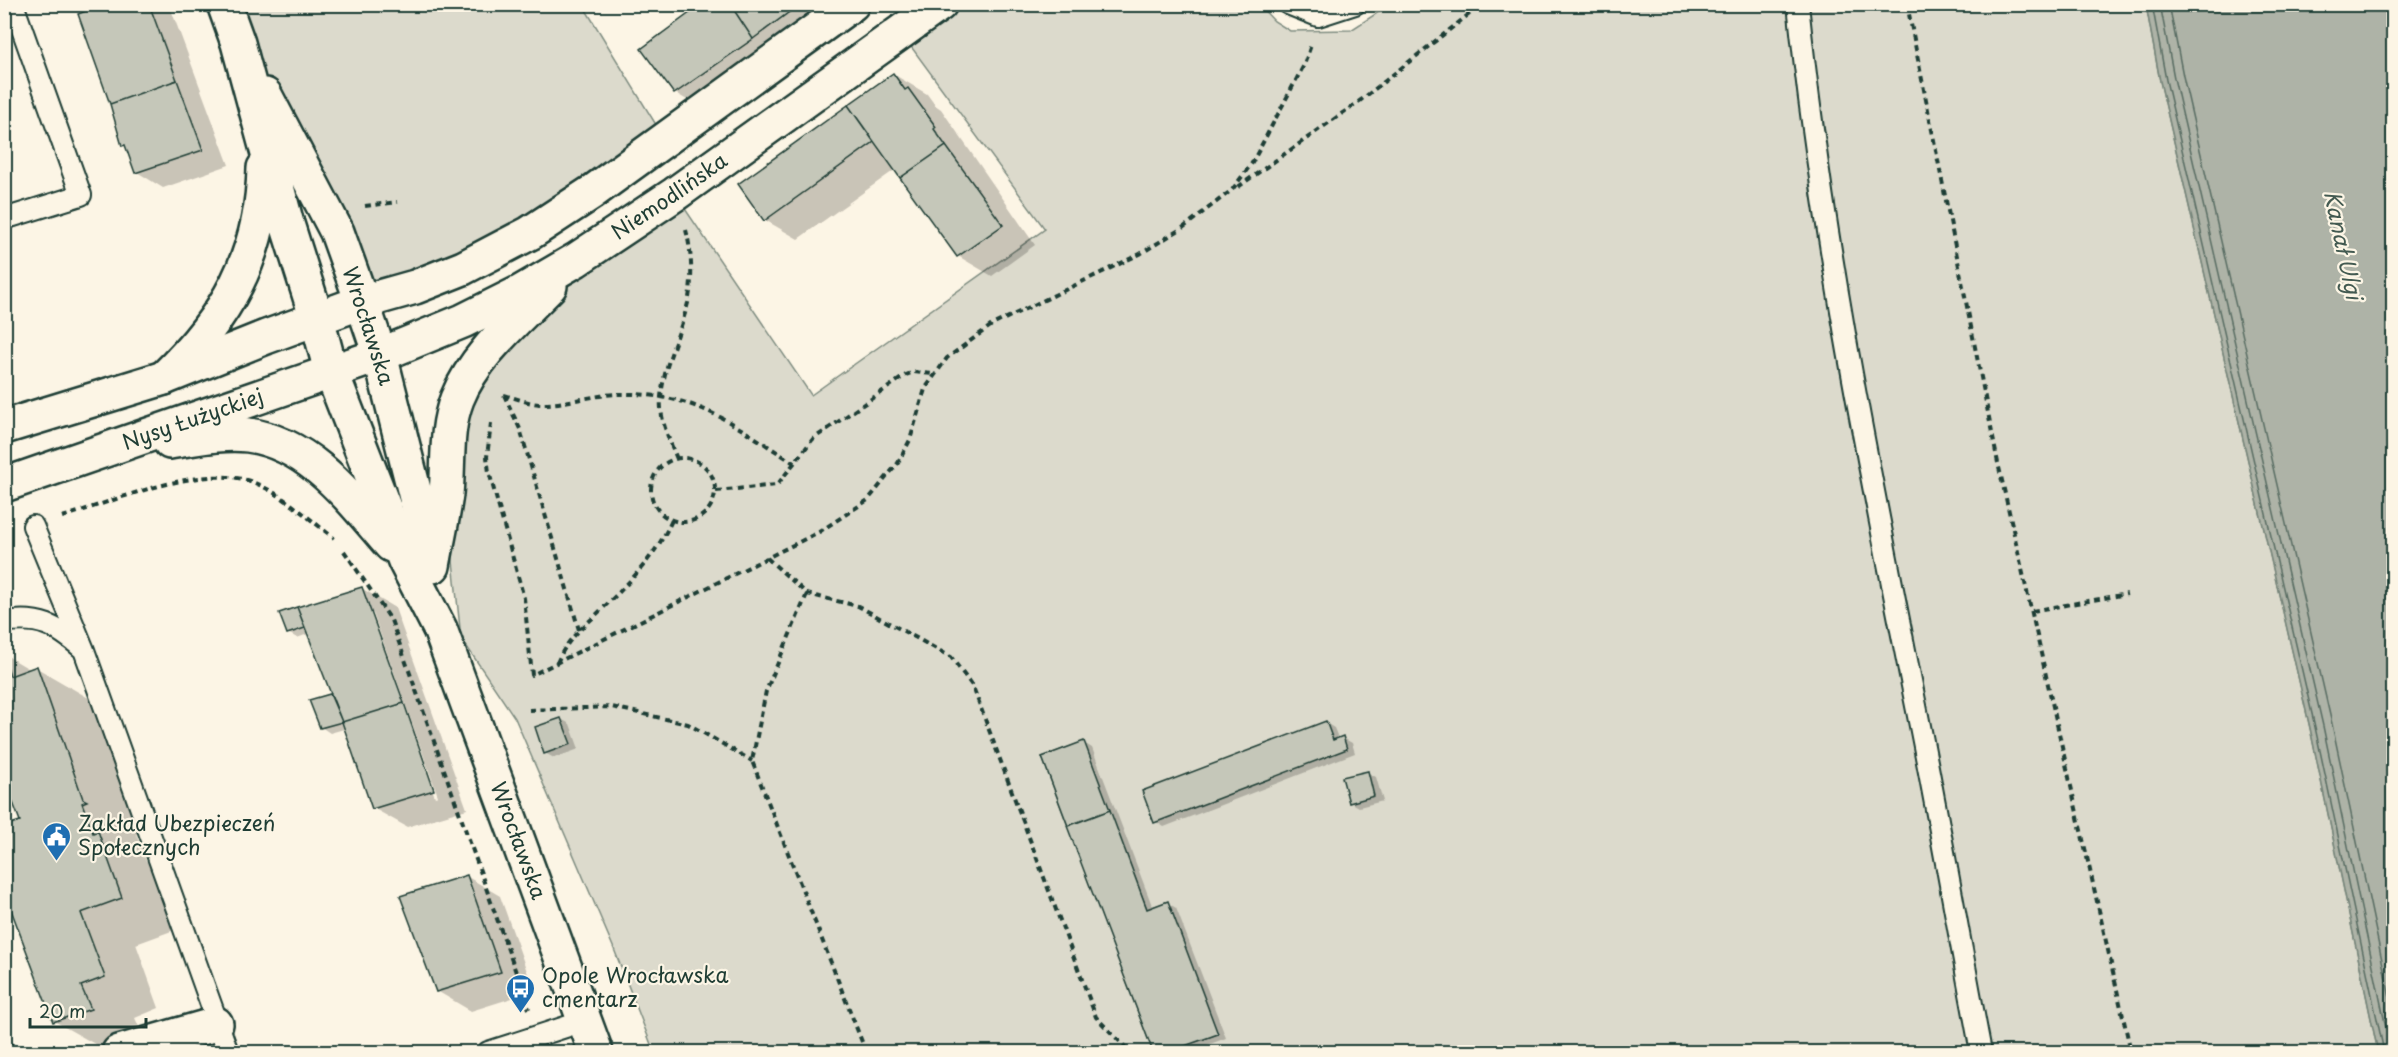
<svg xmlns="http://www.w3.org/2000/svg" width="2398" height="1057" font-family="'Playpen Sans',sans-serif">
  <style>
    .green { fill: #dcdacc; stroke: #7e8c80; stroke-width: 1.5 }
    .water { fill: #aeb3a7; stroke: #758479; stroke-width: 1.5 }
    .shadow { fill: #0003; fill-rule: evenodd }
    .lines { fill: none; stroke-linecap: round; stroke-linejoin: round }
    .shore { stroke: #586c62; stroke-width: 1.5 }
    .building { fill: #c5c7b9; stroke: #1f3d34; stroke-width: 1.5 }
    .service-casing { stroke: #1f3d34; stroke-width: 24 }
    .minor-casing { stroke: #1f3d34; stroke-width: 38 }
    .tertiary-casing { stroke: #1f3d34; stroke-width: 38 }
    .secondary-casing { stroke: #1f3d34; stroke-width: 38 }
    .path { stroke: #1f3d34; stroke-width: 4; stroke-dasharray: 6 4.5; stroke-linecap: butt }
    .service { stroke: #fcf5e5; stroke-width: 20 }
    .minor { stroke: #fcf5e5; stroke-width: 33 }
    .tertiary { stroke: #fcf5e5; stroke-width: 33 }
    .secondary { stroke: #fcf5e5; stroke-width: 33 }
    .labels { text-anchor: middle; stroke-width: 4.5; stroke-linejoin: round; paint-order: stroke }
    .street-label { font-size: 21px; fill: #1f3d34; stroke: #fcf5e5 }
    .poi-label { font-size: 21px; fill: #1f3d34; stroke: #fcf5e5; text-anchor: start }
    .water-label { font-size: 22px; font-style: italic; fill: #435a51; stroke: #fcf5e5 }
  </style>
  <rect width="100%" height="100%" fill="#fcf5e5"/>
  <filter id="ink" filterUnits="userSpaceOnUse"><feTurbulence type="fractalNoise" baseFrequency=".0167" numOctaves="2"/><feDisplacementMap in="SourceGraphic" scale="12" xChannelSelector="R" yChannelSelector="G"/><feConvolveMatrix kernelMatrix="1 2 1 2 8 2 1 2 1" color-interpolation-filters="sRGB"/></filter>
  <g filter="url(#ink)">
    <!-- green -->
    <path class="green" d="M1391 4 2146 5 2160 81 2310 728 2378 1052H1168L1217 1034 1167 902 1147 909 1083 742 1042 757 1153 1052H654L614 949 515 718 461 638 446 493V455L491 347 675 194 811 395 1045 229 901 33 940 5H1259L1274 21 1290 31 1351 30Z
      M224 5H583L666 141 653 151 362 302Z"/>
    <!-- water -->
    <path class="water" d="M2146 5H2393V1052H2378L2310 728 2160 81Z"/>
    <!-- shadow -->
    <path class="shadow" d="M82 4H169L229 165 163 188 137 172 128 147 124 145Z
      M705 4H860L708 112 675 93Z
      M893 74 927 94 935 105 941 109 1035 245 992 276 958 256 896 169 798 239 765 220 740 185Z
      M361 588 395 608 467 809 407 827 373 808 344 729 330 733 321 727 311 701 331 695 308 634 297 638 288 633 281 614ZM369 613H373L438 796 435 797Z
      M4 654 31 670 37 668 92 700 139 833 136 834 146 861 153 865 177 929 136 944 159 1008 135 1018 145 1040 109 1052 54 1021 8 895 4 896V828L22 821 4 775Z
      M561 719 570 724 579 749 554 758 545 753Z
      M1326 723 1334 728 1339 740 1343 738 1352 743 1355 753 1164 827 1155 821Z
      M1084 743 1092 748 1153 908 1168 903 1176 908 1226 1038 1189 1052H1154L1044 758Z
      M1367 772 1376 777 1383 801 1359 807 1350 802Z
      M466 876 500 896 534 991 471 1011 437 991Z"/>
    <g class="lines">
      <!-- shore -->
      <path class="shore" d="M2152 4 2166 80 2315 727 2384 1052
        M2160 4 2174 78 2323 726 2391 1052
        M2169 4 2183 76 2332 724 2394 1017"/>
    </g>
    <!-- building -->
    <path class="building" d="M80 4H105L83 12Z
      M105 4H149L177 80 110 104 78 14Z
      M702 4H730L753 39 674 94 641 49Z
      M730 4H800L753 39Z
      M893 73 905 90 908 88 936 127 934 129 946 146 900 178 848 105Z
      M177 80 203 150 135 173 125 145 122 146 110 104Z
      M848 105 874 142 764 221 738 184Z
      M946 146 1003 225 957 257 900 178Z
      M362 587 404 703 342 722 297 607Z
      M297 607 305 628 287 634 279 613Z
      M4 656 10 676 37 666 83 799 87 801 82 803 93 833 98 831 122 898 81 913 105 977 81 986 91 1009 53 1022 4 891V826L20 821 4 779Z
      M330 694 342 722 320 728 309 700Z
      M404 703 434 790 372 809 342 722Z
      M561 718 571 744 544 754 535 727Z
      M1326 721 1333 740 1343 736 1347 749 1154 823 1142 791Z
      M1084 741 1110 810 1068 826 1042 757Z
      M1368 771 1374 796 1349 803 1342 777Z
      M1110 810 1147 909 1168 901 1218 1034 1168 1052H1153L1067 826Z
      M467 875 501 972 436 992 400 896Z"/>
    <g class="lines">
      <defs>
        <path id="service" d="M1288 4 1318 16 1355 4
          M1798 4C1823 246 1872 483 1919 721 1941 831 1960 942 1981 1052
          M4 219 81 195 13 4
          M33 526 84 650 228 1052
          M4 622C40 616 56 626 82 648
          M4 1051 5 1052
          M488 1052 584 1021"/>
        <path id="minor" d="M119 1052 216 1024"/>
        <path id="tertiary" d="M224 4 238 43 287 224 317 319
          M265 95 337 232 362 302
          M164 378C226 318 262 257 264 168"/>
        <g id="secondary">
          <path d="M362 302 380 355 430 553"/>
          <path id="s1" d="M317 319 331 371 405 561 440 629 596 1052"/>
          <path d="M4 427 164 378 266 337 362 302 415 287 463 268 530 233 591 193 852 4"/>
          <path d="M170 442C196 438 223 432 248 435 312 444 352 501 391 545"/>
          <path id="s2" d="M4 485 380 355 463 321 521 292 576 260 675 194 940 4"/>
          <path d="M433 566C437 542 443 518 446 494 449 462 445 430 457 399 475 354 517 320 550 286"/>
        </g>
      </defs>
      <!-- service casing -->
      <use href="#service" class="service-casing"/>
      <!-- minor casing -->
      <use href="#minor" class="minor-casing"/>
      <!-- tertiary casing -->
      <use href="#tertiary" class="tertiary-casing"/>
      <!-- secondary casing -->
      <use href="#secondary" class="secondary-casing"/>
      <!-- path -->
      <path class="path" d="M1907 4 1998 463 2131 1052
        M1238 187 1361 100 1482 4
        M365 206 397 202
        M504 395C515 398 528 403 539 404 561 405 594 395 617 394 695 392 733 424 794 463
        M504 395 520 429 579 630
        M491 423 487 457 489 472 524 598 532 675 819 532 868 500 898 463 910 440 925 389 947 358 992 325 1140 254 1184 227 1232 190 1252 163 1304 65 1311 45
        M651 490a32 32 0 1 1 64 0a32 32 0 1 1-64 0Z
        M677 459C669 439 659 419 661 397 664 364 680 334 688 303 693 279 692 253 686 230
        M716 491 777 485 813 439 906 375 914 372 933 374
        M62 517C113 502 204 461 255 483 284 495 309 519 334 538
        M344 551 391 620 529 1009
        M767 558 807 594 858 606 951 657 973 687 1096 1017 1130 1052
        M807 594 766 691 752 761 866 1052
        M2032 611 2127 594
        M557 663C568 637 582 629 601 610 628 584 656 556 672 520
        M529 710 612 707 688 724 752 761"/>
      <!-- service -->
      <use href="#service" class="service"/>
      <!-- minor -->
      <use href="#minor" class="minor"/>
      <!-- tertiary -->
      <use href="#tertiary" class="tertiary"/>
      <!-- secondary -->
      <use href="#secondary" class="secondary"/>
    </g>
  </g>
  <!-- icons -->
  <defs>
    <symbol id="civic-pin" viewBox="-11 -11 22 30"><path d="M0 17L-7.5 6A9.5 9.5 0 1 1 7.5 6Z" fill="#1f6fb2" stroke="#fcf5e5"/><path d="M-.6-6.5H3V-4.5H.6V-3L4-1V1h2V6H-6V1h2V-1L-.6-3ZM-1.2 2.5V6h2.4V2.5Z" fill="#fff"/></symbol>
    <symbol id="bus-pin" viewBox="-11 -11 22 30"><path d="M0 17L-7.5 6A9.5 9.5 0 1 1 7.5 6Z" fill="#1f6fb2" stroke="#fcf5e5"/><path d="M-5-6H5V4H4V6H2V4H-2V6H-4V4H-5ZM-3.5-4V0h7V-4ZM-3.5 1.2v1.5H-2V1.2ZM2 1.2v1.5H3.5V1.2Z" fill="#fff"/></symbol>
  </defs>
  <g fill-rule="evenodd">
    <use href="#civic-pin" x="40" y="820" width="33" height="45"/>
    <use href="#bus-pin" x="504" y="972" width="33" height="45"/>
  </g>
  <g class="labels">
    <!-- street labels -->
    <g class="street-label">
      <text dy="7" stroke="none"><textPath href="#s2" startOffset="729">Niemodlińska</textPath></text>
      <text transform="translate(368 326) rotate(72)" y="7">Wrocławska</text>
      <text dy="7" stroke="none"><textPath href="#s2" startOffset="200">Nysy Łużyckiej</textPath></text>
      <text dy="7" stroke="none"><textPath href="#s1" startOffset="560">Wrocławska</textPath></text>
    </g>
    <!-- poi labels -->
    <g class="poi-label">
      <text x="78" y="831">Zakład Ubezpieczeń<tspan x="78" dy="24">Społecznych</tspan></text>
      <text x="542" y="983">Opole Wrocławska<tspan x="542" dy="24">cmentarz</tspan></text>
    </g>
    <!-- water labels -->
    <g class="water-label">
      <text transform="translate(2343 245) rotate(78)" y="8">Kanał Ulgi</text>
    </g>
  </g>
  <!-- margin -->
  <rect width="2398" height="1057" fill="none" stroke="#fcf5e5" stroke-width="24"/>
  <rect x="12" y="12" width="2374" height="1033" fill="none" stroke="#1f3d34" stroke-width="2" filter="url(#ink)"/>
  <!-- scale -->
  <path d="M30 1018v9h116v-9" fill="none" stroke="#1f3d34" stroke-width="3"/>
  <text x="39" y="1018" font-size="18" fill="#1f3d34" stroke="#fcf5e5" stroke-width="4.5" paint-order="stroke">20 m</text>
</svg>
